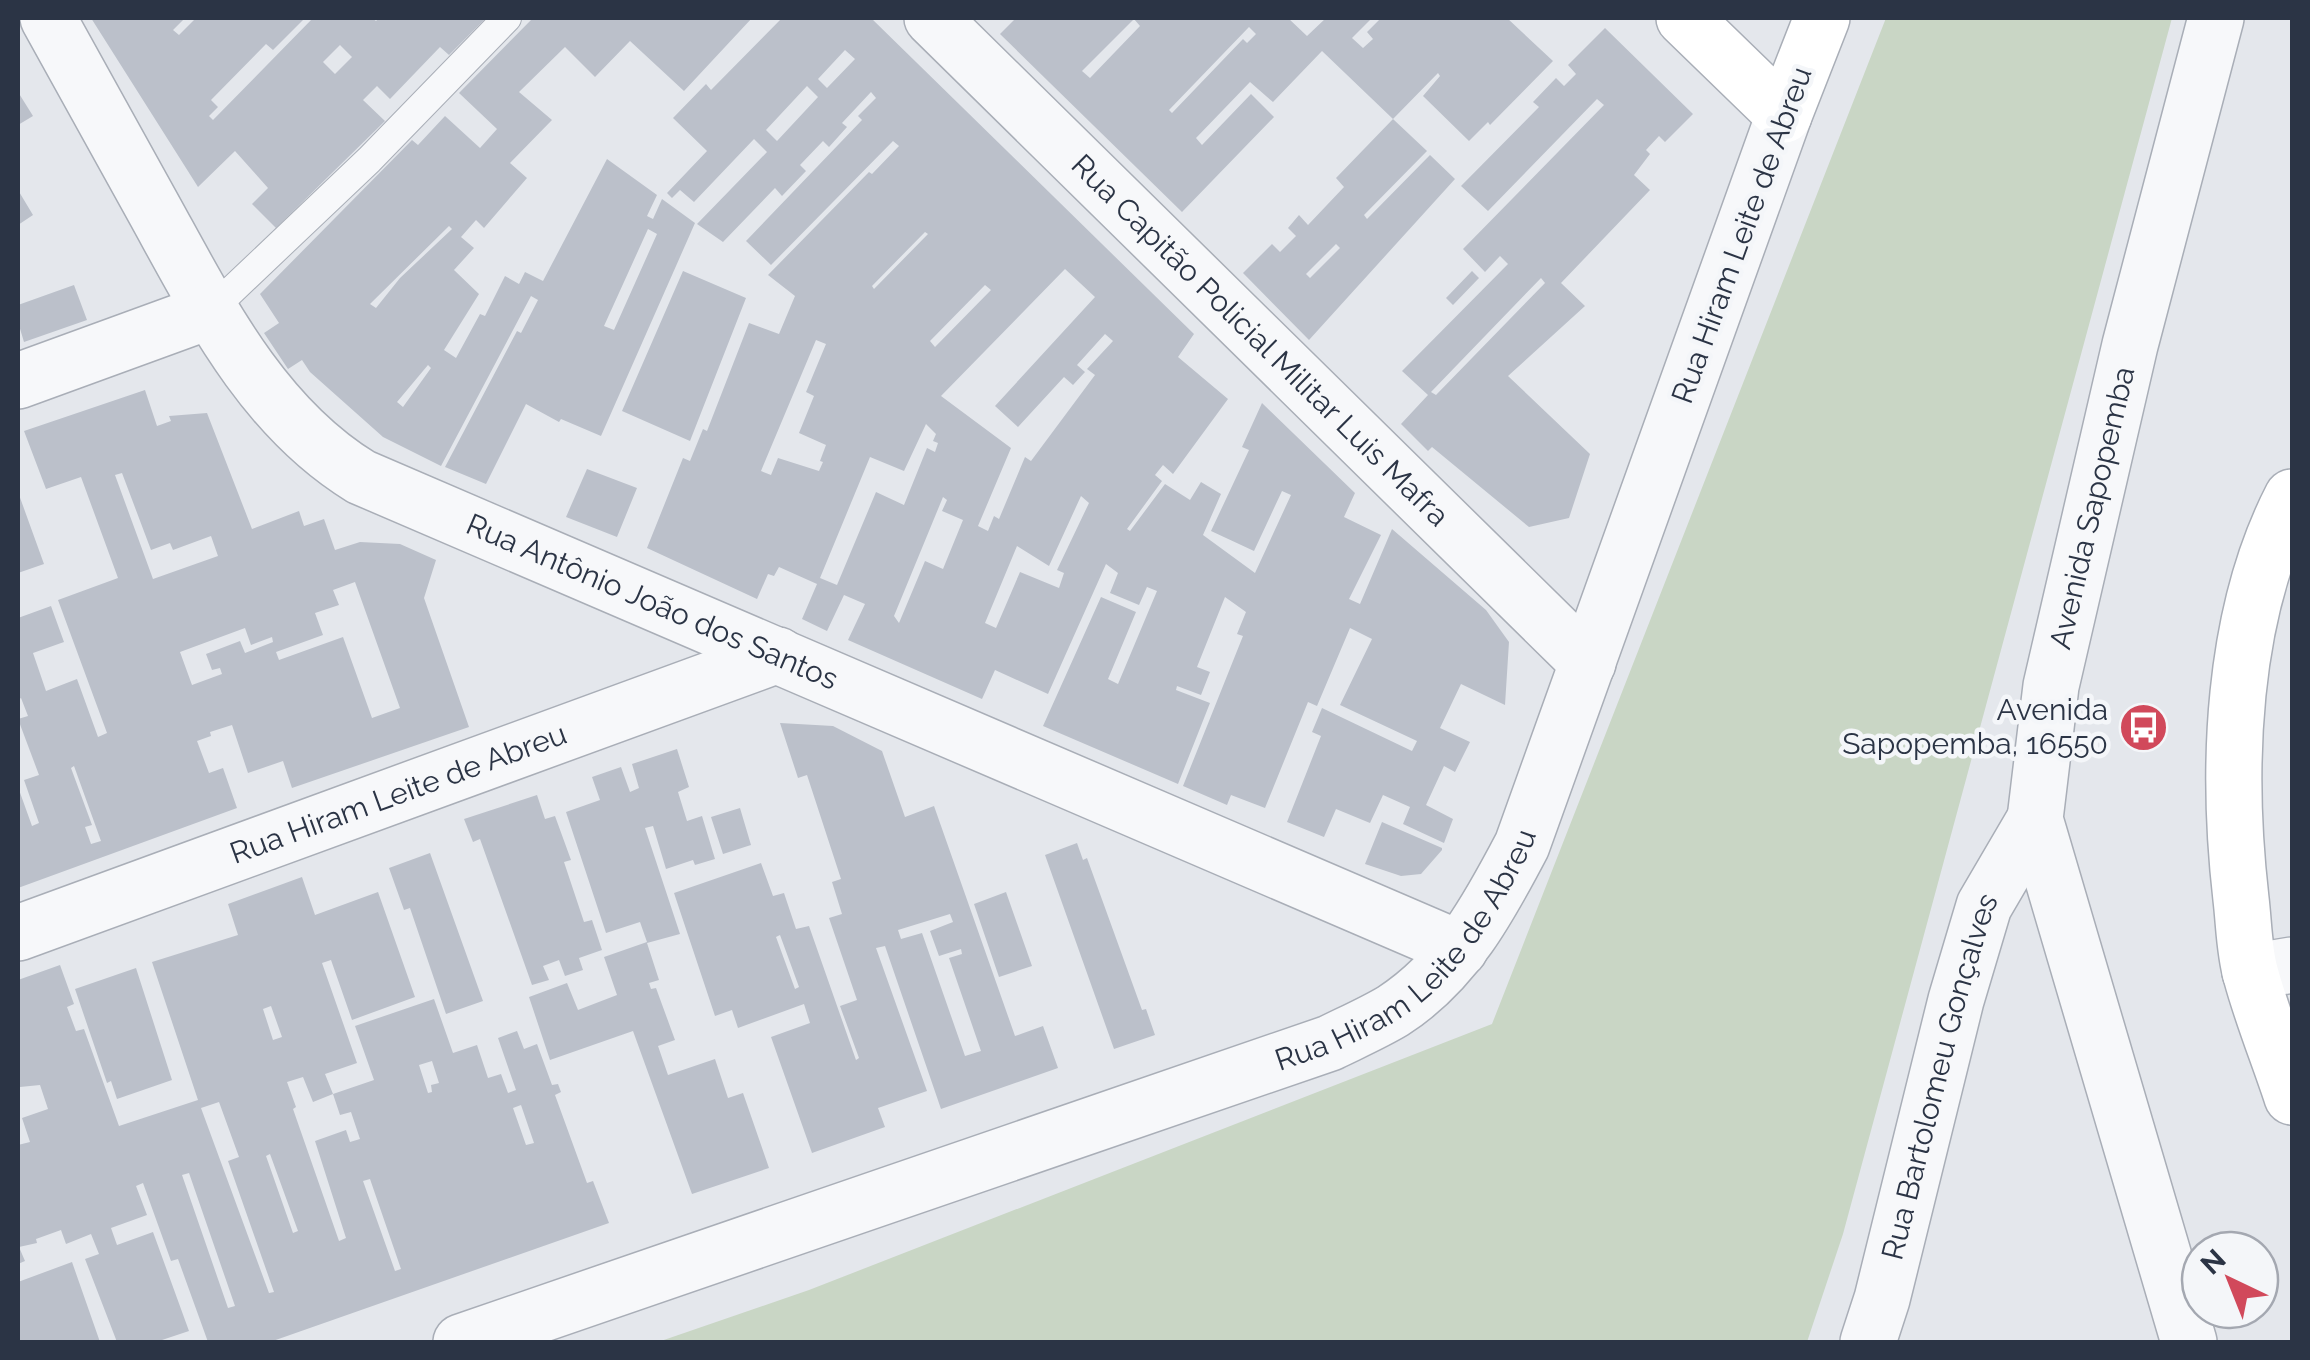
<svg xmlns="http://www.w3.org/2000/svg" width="2310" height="1360" font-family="Raleway,sans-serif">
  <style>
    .green { fill: #c9d6c5 }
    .building { fill: #bbc0ca; fill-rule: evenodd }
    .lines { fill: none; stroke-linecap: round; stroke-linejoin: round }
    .lane-casing { stroke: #a9aeb7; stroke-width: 30 }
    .street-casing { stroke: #a9aeb7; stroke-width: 58 }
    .secondary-casing { stroke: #a9aeb7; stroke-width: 58 }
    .lane { stroke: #f7f8fa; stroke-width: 28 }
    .street { stroke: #f7f8fa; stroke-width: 55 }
    .secondary { stroke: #fff; stroke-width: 55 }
    .labels { text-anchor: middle; stroke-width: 9; stroke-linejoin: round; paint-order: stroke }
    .street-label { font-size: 30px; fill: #2b3445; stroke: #f4f6f9 }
    .poi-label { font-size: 30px; fill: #2b3445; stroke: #f4f6f9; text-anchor: end }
  </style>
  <rect width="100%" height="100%" fill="#e4e7ec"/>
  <!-- green -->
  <path class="green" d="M1886 18H2172L1843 1234 1807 1342H658L809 1290 1492 1024Z"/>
  <!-- building -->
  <path class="building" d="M91 18H185L173 30 179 35 196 18H305L273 50 266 44 211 100 218 107 209 116 213 120 313 18H372L376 21 379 18H486L449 55 440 47 390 99 377 86 363 100 385 121 276 228 252 204 268 188 235 151 198 187ZM340 45 352 57 335 74 323 62Z
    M533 18H752L684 91 630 41 595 77 565 47 519 92 552 120 510 163 527 178 484 228 476 220 461 237 474 248 454 270 479 294 444 350 456 358 480 314 485 316 505 276 519 284 525 272 543 281 607 159 657 195 647 216 653 219 662 199 695 223 601 436 561 419 559 422 526 404 486 484 445 467 517 331 521 333 538 300 531 296 441 466 383 437 310 372 302 360 288 369 264 333 279 323 260 294 412 140 418 145 445 116 480 148 497 129 459 93ZM449 226 452 229 400 278 376 308 370 304ZM648 229 657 234 614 330 604 326ZM428 365 431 368 403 407 397 402Z
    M782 18H871L1194 334 1178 357 1228 399 1173 474 1163 465 1155 475 1162 481 1127 529 1130 531 1165 484 1190 500 1201 482 1221 494 1203 535 1255 573 1291 495 1282 491 1254 551 1211 531 1249 450 1242 447 1262 403 1355 493 1344 517 1381 535 1349 599 1360 604 1392 529 1486 610 1509 642 1505 705 1461 684 1440 728 1470 742 1455 772 1444 766 1426 805 1453 819 1444 843 1403 824 1410 807 1383 795 1370 823 1336 809 1324 837 1287 822 1321 736 1312 732 1322 708 1412 751 1417 741 1340 705 1372 639 1350 628 1317 706 1308 702 1265 808 1231 795 1227 805 1183 786 1243 636 1237 634 1246 612 1225 597 1197 667 1210 672 1201 695 1177 686 1176 690 1210 703 1178 784 1043 726 1101 597 1136 612 1108 679 1118 684 1157 591 1147 587 1139 605 1110 593 1118 573 1106 564 1048 694 995 670 982 699 848 640 865 604 844 595 827 631 802 619 817 584 779 567 774 576 768 574 757 599 647 548 683 458 690 461 703 429 707 431 749 323 779 334 795 296 768 275 869 172 872 174 899 146 893 141 771 265 746 241 862 120 858 116 876 98 871 92 842 123 847 127 829 147 823 141 800 165 806 171 782 196 775 188 723 242 697 224 767 152 754 139 694 202 680 190 672 198 667 193 707 151 673 118 706 84 711 90ZM845 50 855 59 827 88 818 79ZM807 86 818 97 777 141 766 130ZM925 232 928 234 874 289 872 286ZM1065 269 1095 297 995 406 1018 427 1064 377 1073 385 1085 372 1077 365 1105 334 1113 341 1087 369 1095 375 1031 461 1025 457 999 519 994 516 988 531 978 526 1011 448 941 396ZM985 285 991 290 935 347 930 341ZM816 340 826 344 806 392 814 396 799 433 826 445 820 461 823 462 819 471 778 458 771 475 761 471ZM926 424 936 434 933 441 938 443 935 452 927 448 904 505 876 492 837 585 820 578 870 457 904 471ZM1081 496 1089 503 1057 570 1064 573 1059 588 1020 572 996 628 985 623 1017 546 1049 566ZM943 497 947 500 942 511 963 520 943 569 925 561 899 623 894 616Z
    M1016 18H1288L1307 36 1326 18H1372L1352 38 1363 48 1373 39 1367 32 1381 18H1507L1553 61 1490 125 1488 122 1469 141 1423 96 1440 76 1438 73 1393 119 1322 51 1273 102 1250 82 1196 138 1202 145 1251 94 1274 117 1182 212 1000 34ZM1134 19 1140 26 1090 78 1082 71ZM1249 27 1256 34 1247 43 1243 39 1172 113 1169 110Z
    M1605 28 1693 114 1665 142 1659 136 1646 150 1650 154 1634 175 1650 190 1561 283 1585 306 1508 376 1590 454 1569 518 1529 527 1432 447 1428 451 1401 424 1428 395 1402 371 1508 264 1500 256 1485 272 1463 249 1604 105 1597 99 1488 211 1461 186 1539 107 1533 102 1556 78 1564 86 1576 74 1568 65ZM1541 278 1545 283 1436 395 1431 392Z
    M18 92 33 116 18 125Z
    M1393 119 1427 151 1364 215 1367 219 1430 155 1455 179 1309 340 1243 273 1272 244 1280 252 1296 236 1288 228 1299 215 1308 225 1344 187 1336 178ZM1336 244 1340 248 1310 278 1306 274Z
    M18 190 33 215 18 225Z
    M683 271 746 298 690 441 622 411Z
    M1472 271 1479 278 1453 305 1446 298Z
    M74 285 87 320 24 342 18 322V305Z
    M145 390 157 426 171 421 169 416 207 413 252 529 299 511 304 526 324 519 335 550 360 542 400 544 436 560 424 598 469 727 292 788 283 761 248 773 232 725 210 732 211 736 197 741 209 773 223 768 237 808 18 888V787L32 826 39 823 24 780 39 775 18 719 28 716 21 698 18 700V618L51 606 64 642 33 653 46 691 77 679 98 737 107 733 58 600 118 578 81 477 46 489 24 431ZM122 473 151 550 170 543 173 550 211 536 218 556 153 579 115 475ZM355 582 400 708 372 718 343 637 279 660 276 652 323 635 315 613 339 605 333 590ZM245 628 251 645 272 637 273 642 245 653 240 641 206 654 212 670 220 668 222 674 192 685 180 652ZM74 766 101 841 91 844 85 827 92 825 71 768Z
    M587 469 637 488 617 537 566 517Z
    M18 492 44 564 18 573Z
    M780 723 833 726 882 751 905 817 934 806 1015 1036 1043 1026 1058 1068 941 1109 885 946 876 948 927 1091 878 1108 885 1127 812 1153 771 1037 810 1023 804 1004 738 1028 732 1010 715 1016 674 893 761 863 773 896 784 893 796 929 809 926 856 1060 859 1058 840 1006 857 1000 829 918 842 914 832 882 841 879 807 775 798 778ZM950 914 953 922 930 931 939 956 961 949 962 954 949 958 981 1051 965 1056 922 933 901 939 898 930ZM780 935 799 987 795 989 776 937Z
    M677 749 689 787 678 792 687 821 702 816 715 859 695 865 693 860 666 869 653 826 645 828 680 934 647 943 659 980 649 983 651 989 656 988 675 1040 658 1046 668 1075 715 1059 728 1098 743 1093 769 1168 692 1194 633 1031 550 1060 529 997 567 983 578 1010 617 995 604 957 647 942 640 922 606 933 566 812 600 800 592 777 621 767 630 792 639 788 632 764Z
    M537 795 545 819 555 816 571 860 564 862 584 922 592 920 602 950 579 958 583 970 565 976 559 960 543 966 549 980 532 985 480 839 473 842 464 819Z
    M740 808 751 845 723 854 711 817Z
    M1382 822 1442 848V850L1421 874 1401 876 1365 864Z
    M1077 843 1083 860 1087 858 1142 1010 1146 1009 1155 1035 1114 1049 1045 855Z
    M430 853 483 1001 446 1014 410 908 404 910 389 868Z
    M302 877 315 915 378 892 415 997 352 1020 331 960 322 963 357 1063 325 1074 333 1094 374 1080 355 1026 434 999 453 1053 477 1045 488 1078 501 1074 508 1093 516 1090 498 1038 517 1031 524 1049 537 1044 552 1085 558 1084 561 1092 555 1095 587 1183 593 1181 609 1223 270 1342H208L178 1259 171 1261 143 1183 136 1186 147 1215 111 1228 117 1245 153 1232 189 1331 156 1342H117L85 1259 99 1254 91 1234 66 1244 61 1230 36 1239 37 1243 19 1247 25 1261 18 1264V1145L30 1142 22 1118 48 1109 40 1085 20 1087 18 1077V980L60 965 74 1004 67 1007 76 1031 84 1029 119 1126 198 1100 152 962 238 935 228 904ZM271 1006 282 1037 273 1040 263 1009ZM432 1061 439 1083 431 1085 432 1092 428 1093 419 1065ZM303 1077 313 1102 333 1094 340 1115 351 1112 360 1139 350 1142 346 1130 315 1141 346 1238 339 1241 293 1109 296 1107 287 1082ZM219 1102 239 1157 228 1161 274 1292 269 1293 201 1108ZM521 1105 534 1143 526 1145 513 1108ZM270 1154 298 1231 293 1233 266 1156ZM189 1173 235 1306 228 1308 182 1175ZM370 1179 401 1269 395 1271 363 1181Z
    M1006 892 1032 966 999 977 974 904Z
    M136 968 172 1080 117 1099 111 1081 107 1083 75 989Z
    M72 1262 100 1342H18V1282Z"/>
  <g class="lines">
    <defs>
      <path id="lane" d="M210 311 369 160 507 18"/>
      <g id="street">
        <path id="s1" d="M48 18C84 83 120 148 156 213 210 311 263 417 361 477L1460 949"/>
        <path id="s2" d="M932 18 1588 663"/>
        <path d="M18 381 210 311"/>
        <path id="s3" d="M18 933 778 655"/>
        <path d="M2250 972 2292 965"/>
        <path id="s4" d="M461 1342 1330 1043C1350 1033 1373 1023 1393 1011 1455 971 1489 908 1522 845L1784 115"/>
        <path id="s5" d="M1868 1342 1882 1299 1956 1000 1984 906 2035 819"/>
        <path id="s6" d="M2189 1342 2035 819 2051 686 2130 345 2216 18"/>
      </g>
      <path id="secondary" d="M1684 18 1784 115 1822 18
        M2292 497C2231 615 2226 769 2241 899 2244 924 2244 951 2251 975 2262 1016 2279 1057 2292 1097"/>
    </defs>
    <!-- lane casing -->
    <use href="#lane" class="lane-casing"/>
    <!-- street casing -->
    <use href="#street" class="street-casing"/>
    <!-- secondary casing -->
    <use href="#secondary" class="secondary-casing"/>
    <!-- lane -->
    <use href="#lane" class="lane"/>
    <!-- street -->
    <use href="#street" class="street"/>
    <!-- secondary -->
    <use href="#secondary" class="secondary"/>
  </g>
  <!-- icons -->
  <defs>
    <symbol id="bus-disc" viewBox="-11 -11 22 22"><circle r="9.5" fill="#d1495b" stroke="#f4f6f9"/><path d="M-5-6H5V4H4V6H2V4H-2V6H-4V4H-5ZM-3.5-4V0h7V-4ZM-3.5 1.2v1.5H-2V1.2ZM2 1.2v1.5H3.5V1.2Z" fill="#fff"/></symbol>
  </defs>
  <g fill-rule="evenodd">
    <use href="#bus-disc" x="2116" y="700" width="55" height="55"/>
  </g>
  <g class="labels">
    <!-- street labels -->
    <g class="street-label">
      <text transform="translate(1742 235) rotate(-70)" y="10">Rua Hiram Leite de Abreu</text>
      <text dy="10" stroke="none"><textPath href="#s2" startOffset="460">Rua Capitão Policial Militar Luis Mafra</textPath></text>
      <text dy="10" stroke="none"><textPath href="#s6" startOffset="862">Avenida Sapopemba</textPath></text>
      <text dy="10" stroke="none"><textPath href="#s1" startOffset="878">Rua Antônio João dos Santos</textPath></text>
      <text dy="10" stroke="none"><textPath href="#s3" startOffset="405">Rua Hiram Leite de Abreu</textPath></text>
      <text dy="10" stroke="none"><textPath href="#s4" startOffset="1040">Rua Hiram Leite de Abreu</textPath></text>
      <text dy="10" stroke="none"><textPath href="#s5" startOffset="275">Rua Bartolomeu Gonçalves</textPath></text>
    </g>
    <!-- poi labels -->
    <g class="poi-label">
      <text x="2108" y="720">Avenida<tspan x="2108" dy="34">Sapopemba, 16550</tspan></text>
    </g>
  </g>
  <!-- border -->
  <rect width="2310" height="1360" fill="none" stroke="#2b3445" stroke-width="40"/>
  <!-- north arrow -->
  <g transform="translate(2230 1280) rotate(317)"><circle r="48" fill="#f4f6f9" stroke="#a4a8b1" stroke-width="2.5"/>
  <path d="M0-8L18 38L0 25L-18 38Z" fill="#d1495b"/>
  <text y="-15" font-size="28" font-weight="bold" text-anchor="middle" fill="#2b3445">N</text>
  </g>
</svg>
